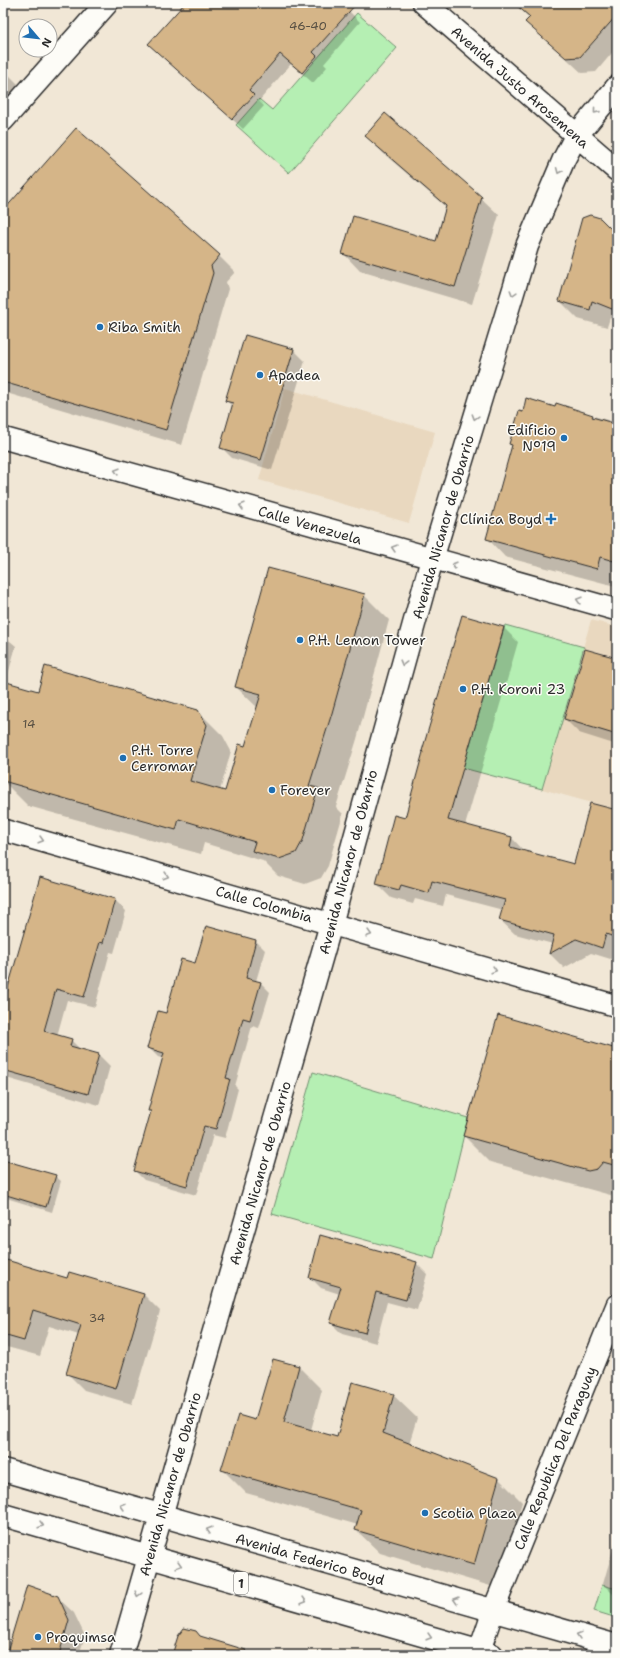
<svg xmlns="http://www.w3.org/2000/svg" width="620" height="1658" font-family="'Shantell Sans',sans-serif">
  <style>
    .built { fill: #e9d8bf }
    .green { fill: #b5efb3; stroke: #708d6f }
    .shadow { fill: #0003 }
    .building { fill: #d5b588; stroke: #2b2b2b }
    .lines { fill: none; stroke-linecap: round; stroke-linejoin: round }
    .street-casing { stroke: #2b2b2b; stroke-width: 24 }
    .secondary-casing { stroke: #2b2b2b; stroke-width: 25 }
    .primary-casing { stroke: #2b2b2b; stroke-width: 25 }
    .street { stroke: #fdfcf7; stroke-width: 21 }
    .secondary { stroke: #fdfcf7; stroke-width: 22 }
    .primary { stroke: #fdfcf7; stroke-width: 22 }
    .oneway { stroke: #9e9e9b }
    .poi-dot { fill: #1f6fb2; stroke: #fdfcf7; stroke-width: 1.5 }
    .labels { text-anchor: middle; stroke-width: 3; stroke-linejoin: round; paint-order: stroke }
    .number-label { font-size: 12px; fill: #564e42 }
    .shield { fill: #fdfcf7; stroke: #6a6a68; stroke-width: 1 }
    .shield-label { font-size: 13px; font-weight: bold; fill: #2b2b2b }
    .street-label { font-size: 14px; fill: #2b2b2b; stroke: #fdfcf7 }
    .poi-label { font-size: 14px; fill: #2b2b2b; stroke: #fdfcf7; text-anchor: start }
  </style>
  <rect width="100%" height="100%" fill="#f1e7d6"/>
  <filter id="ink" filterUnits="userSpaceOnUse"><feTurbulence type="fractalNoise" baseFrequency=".025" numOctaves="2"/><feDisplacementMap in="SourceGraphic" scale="8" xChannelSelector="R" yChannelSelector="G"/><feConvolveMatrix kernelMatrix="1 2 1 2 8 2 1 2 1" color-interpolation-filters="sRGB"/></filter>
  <g filter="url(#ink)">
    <!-- built -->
    <path class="built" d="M285 388 435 432 409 523 259 480Z
      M591 620 617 627V810L542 789Z"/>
    <!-- green -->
    <path class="green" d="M357 13 397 48 289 173 236 125 259 99 272 110Z
      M505 625 584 647 542 789 463 768Z
      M313 1072 468 1118 434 1259 272 1214Z
      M602 1585 617 1589V1618L594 1611Z"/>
    <!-- shadow -->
    <path class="shadow" d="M186 3H350L349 11 360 22 324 64 327 67 313 83 291 64 259 101 264 106 243 129 150 44Z
      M513 3H617V47L596 72 582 73 527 22 530 18Z
      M3 69 22 88 3 110Z
      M366 136 481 198 499 215 472 304 360 271 343 253 437 242 447 208 383 153Z
      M3 212 219 256 235 272 226 282 228 289 182 445 3 392Z
      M617 236V321L610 318 607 327 578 319 560 301Z
      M294 350 305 361 272 470 232 458 221 447 233 407 226 400Z
      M557 405 617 423V578L615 586 505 557 488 539 513 446 510 444 523 413 556 408Z
      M364 595 389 620 357 739 336 807 343 814 328 866 321 878 305 884 278 876 263 861 204 843 201 854 28 806 3 781 4 773 3 772V682L38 692 198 711 223 736 231 751 220 791 226 793 246 748 258 708 236 687Z
      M463 616 504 628 518 642 465 826 512 838 526 853 574 865 617 811V961L591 953 564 968 550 954 553 944 515 934 500 920 503 910 446 895 443 906 415 899 413 904 391 898 377 884 406 819Z
      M3 639 10 641 16 646 7 678 3 677Z
      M617 659V745L579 733 565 719Z
      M115 900 126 911 114 953 110 952 95 1007 67 1000 57 1036 71 1040 81 1050 99 1055 110 1066 99 1105 3 1077V1011Z
      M207 927 256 941 265 950 256 981 261 983 270 992 259 1028 252 1026 235 1086 238 1089 225 1138 213 1135 196 1195 144 1180 135 1171 151 1113 149 1110 164 1059 158 1057 149 1048 196 964Z
      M617 1049V1196H614L490 1162 464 1136Z
      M3 1170 55 1176 61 1181 52 1212 3 1197Z
      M3 1260 68 1279 70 1273 144 1295 160 1311 132 1404 84 1390 68 1374 79 1335 49 1326 40 1356 3 1346Z
      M416 1263 427 1274 417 1310 387 1302 376 1343 342 1334 331 1323 340 1294 321 1288 310 1277Z
      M273 1360 299 1367 322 1390 311 1430 337 1438 393 1395 417 1418 409 1444 499 1479 522 1502 497 1588 380 1553 356 1530 358 1525 246 1493 223 1470 256 1421Z
      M617 1535V1598L603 1584Z
      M57 1597 74 1613 85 1636 79 1655H7Z
      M196 1632 202 1638 260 1655H173Z"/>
    <!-- building -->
    <path class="building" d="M185 3H357L313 52 317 56 302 73 280 54 249 90 254 95 232 119 148 44Z
      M514 3H617V15L580 57 566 58 525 22 530 17Z
      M385 113 482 197 455 287 342 254 353 216 436 241 446 206 365 136Z
      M76 128 220 255 211 266 213 273 166 430 3 382V211Z
      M590 215 600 218 617 235V311L592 301 590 310 559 301 582 218Z
      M245 335 294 349 261 460 220 448 233 403 225 401Z
      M526 398 555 407 556 403 593 415 592 417 617 424V562L600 557 597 569 486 539 512 445 509 444 519 411 523 412Z
      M268 568 365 594 332 713 309 786 318 788 303 840 296 853 279 859 252 851 255 842 179 819 176 830 3 781V774L8 758 3 757V681L38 691 45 666 198 710 207 725 190 781 225 791 239 744 245 746 261 694 235 687Z
      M462 615 504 627 448 820 512 837 510 847 574 864 590 803 617 810V938L606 934 602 948 576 939 549 954 554 935 499 920 505 900 432 881 429 893 401 885 399 890 376 884 394 815 405 818 423 752 422 751Z
      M585 649 617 658V735L564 719Z
      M40 877 115 899 103 943 100 942 84 997 56 989 44 1031 72 1039 70 1046 99 1054 88 1094 3 1070V1005Z
      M206 926 256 940 246 978 261 982 250 1020 243 1018 226 1078 230 1079 216 1129 204 1126 187 1186 134 1171 151 1111H148L164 1053 147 1048 158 1011 166 1013 181 959 195 963Z
      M498 1015 617 1049V1166L603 1162 597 1169 588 1171 463 1136Z
      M3 1160 56 1175 46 1207 3 1194Z
      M320 1235 417 1262 406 1300 376 1292 365 1333 330 1323 341 1287 309 1278Z
      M3 1259 67 1278 69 1272 144 1294 116 1389 66 1374 81 1325 33 1310 24 1341 3 1335Z
      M273 1359 299 1366 284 1422 337 1437 352 1382 394 1394 383 1433 499 1478 474 1565 355 1530 361 1510 221 1470 238 1415 255 1420Z
      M27 1585 58 1596 69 1620 59 1655H6Z
      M184 1628 196 1631 200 1636 246 1650 245 1655H172L178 1636Z"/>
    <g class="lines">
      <defs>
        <path id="street" d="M3 438 617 610
          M3 830 617 1006
          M478 1655 493 1611 617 1305"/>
        <path id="secondary" d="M424 3 617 170
          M3 120 107 3
          M121 1655 331 924 432 559 527 246 564 159 576 136 617 87"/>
        <path id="primary" d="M3 1470 617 1646
          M3 1515 492 1655"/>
      </defs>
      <!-- street casing -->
      <use href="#street" class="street-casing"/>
      <!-- secondary casing -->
      <use href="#secondary" class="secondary-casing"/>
      <!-- primary casing -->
      <use href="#primary" class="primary-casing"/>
      <!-- street -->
      <use href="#street" class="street"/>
      <!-- secondary -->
      <use href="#secondary" class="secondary"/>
      <!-- primary -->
      <use href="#primary" class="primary"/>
    </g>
    <!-- one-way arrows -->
    <defs><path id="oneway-chevron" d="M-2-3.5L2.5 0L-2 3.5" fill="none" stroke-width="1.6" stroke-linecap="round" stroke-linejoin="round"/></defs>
    <g class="oneway">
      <use href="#oneway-chevron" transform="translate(596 111) rotate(129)"/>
      <use href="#oneway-chevron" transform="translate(559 171) rotate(113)"/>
      <use href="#oneway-chevron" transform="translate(513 293) rotate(107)"/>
      <use href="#oneway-chevron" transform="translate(475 417) rotate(107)"/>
      <use href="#oneway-chevron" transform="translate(117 471) rotate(-164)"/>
      <use href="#oneway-chevron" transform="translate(242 506) rotate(-164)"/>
      <use href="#oneway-chevron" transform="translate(394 548) rotate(-164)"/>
      <use href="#oneway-chevron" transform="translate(454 565) rotate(-164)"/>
      <use href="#oneway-chevron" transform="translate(579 600) rotate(-164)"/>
      <use href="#oneway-chevron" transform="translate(403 663) rotate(105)"/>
      <use href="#oneway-chevron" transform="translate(41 840) rotate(16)"/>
      <use href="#oneway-chevron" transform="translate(166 876) rotate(16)"/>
      <use href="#oneway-chevron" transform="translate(369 934) rotate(16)"/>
      <use href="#oneway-chevron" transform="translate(494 970) rotate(16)"/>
      <use href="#oneway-chevron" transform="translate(123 1506) rotate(-164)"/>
      <use href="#oneway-chevron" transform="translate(41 1525) rotate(16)"/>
      <use href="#oneway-chevron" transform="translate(209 1530) rotate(-164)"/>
      <use href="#oneway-chevron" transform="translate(179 1565) rotate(16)"/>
      <use href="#oneway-chevron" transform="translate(138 1594) rotate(106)"/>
      <use href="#oneway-chevron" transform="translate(456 1600) rotate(-164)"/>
      <use href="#oneway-chevron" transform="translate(304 1601) rotate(16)"/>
      <use href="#oneway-chevron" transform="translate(579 1635) rotate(-164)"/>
      <use href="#oneway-chevron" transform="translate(429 1637) rotate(16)"/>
    </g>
  </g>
  <!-- markers -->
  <g class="poi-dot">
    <circle cx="100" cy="327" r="4"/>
    <circle cx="260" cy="375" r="4"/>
    <circle cx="564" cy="438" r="4"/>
    <path d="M549 513h4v4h4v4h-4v4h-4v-4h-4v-4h4z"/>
    <circle cx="300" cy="640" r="4"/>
    <circle cx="463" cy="689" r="4"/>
    <circle cx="123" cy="758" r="4"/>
    <circle cx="272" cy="790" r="4"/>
    <circle cx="425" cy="1513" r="4"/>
    <circle cx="38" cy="1637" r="4"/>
  </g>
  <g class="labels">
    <!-- number labels -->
    <g class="number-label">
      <text x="308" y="30">46-40</text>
      <text x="29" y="728">14</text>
      <text x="97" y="1322">34</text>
    </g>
    <!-- shield labels -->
    <rect class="shield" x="234" y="1572" width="14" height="22" rx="3"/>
    <g class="shield-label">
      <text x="241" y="1588">1</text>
    </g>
    <!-- street labels -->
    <g class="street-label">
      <text transform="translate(520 87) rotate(41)" y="5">Avenida Justo Arosemena</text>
      <text transform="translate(310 525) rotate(16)" y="5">Calle Venezuela</text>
      <text transform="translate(443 527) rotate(-74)" y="5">Avenida Nicanor de Obarrio</text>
      <text transform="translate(348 862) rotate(-75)" y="5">Avenida Nicanor de Obarrio</text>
      <text transform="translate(264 904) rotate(16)" y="5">Calle Colombia</text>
      <text transform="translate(260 1173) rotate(-74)" y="5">Avenida Nicanor de Obarrio</text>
      <text transform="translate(555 1458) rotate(-68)" y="5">Calle Republica Del Paraguay</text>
      <text transform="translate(170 1484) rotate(-74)" y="5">Avenida Nicanor de Obarrio</text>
      <text transform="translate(310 1559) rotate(16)" y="5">Avenida Federico Boyd</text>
    </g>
    <!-- poi labels -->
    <g class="poi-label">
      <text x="108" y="332">Riba Smith</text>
      <text x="268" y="380">Apadea</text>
      <text x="556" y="435" text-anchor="end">Edificio<tspan x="556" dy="16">N°19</tspan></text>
      <text x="542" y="524" text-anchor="end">Clínica Boyd</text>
      <text x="308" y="645">P.H. Lemon Tower</text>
      <text x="471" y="694">P.H. Koroni 23</text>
      <text x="131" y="755">P.H. Torre<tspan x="131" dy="16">Cerromar</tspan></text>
      <text x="280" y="795">Forever</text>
      <text x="433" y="1518">Scotia Plaza</text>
      <text x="46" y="1642">Proquimsa</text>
    </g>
  </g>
  <!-- margin -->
  <rect width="620" height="1658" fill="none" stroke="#fdfcf7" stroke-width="16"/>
  <rect x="8" y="8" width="604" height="1642" fill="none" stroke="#2b2b2b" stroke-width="1.5" filter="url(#ink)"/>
  <!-- north arrow -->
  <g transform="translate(38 38) rotate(118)"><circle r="19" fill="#fdfcf7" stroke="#a9a8a5"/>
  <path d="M0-3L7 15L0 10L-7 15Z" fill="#1f6fb2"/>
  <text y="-6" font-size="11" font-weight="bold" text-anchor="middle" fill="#2b2b2b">N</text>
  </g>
</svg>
